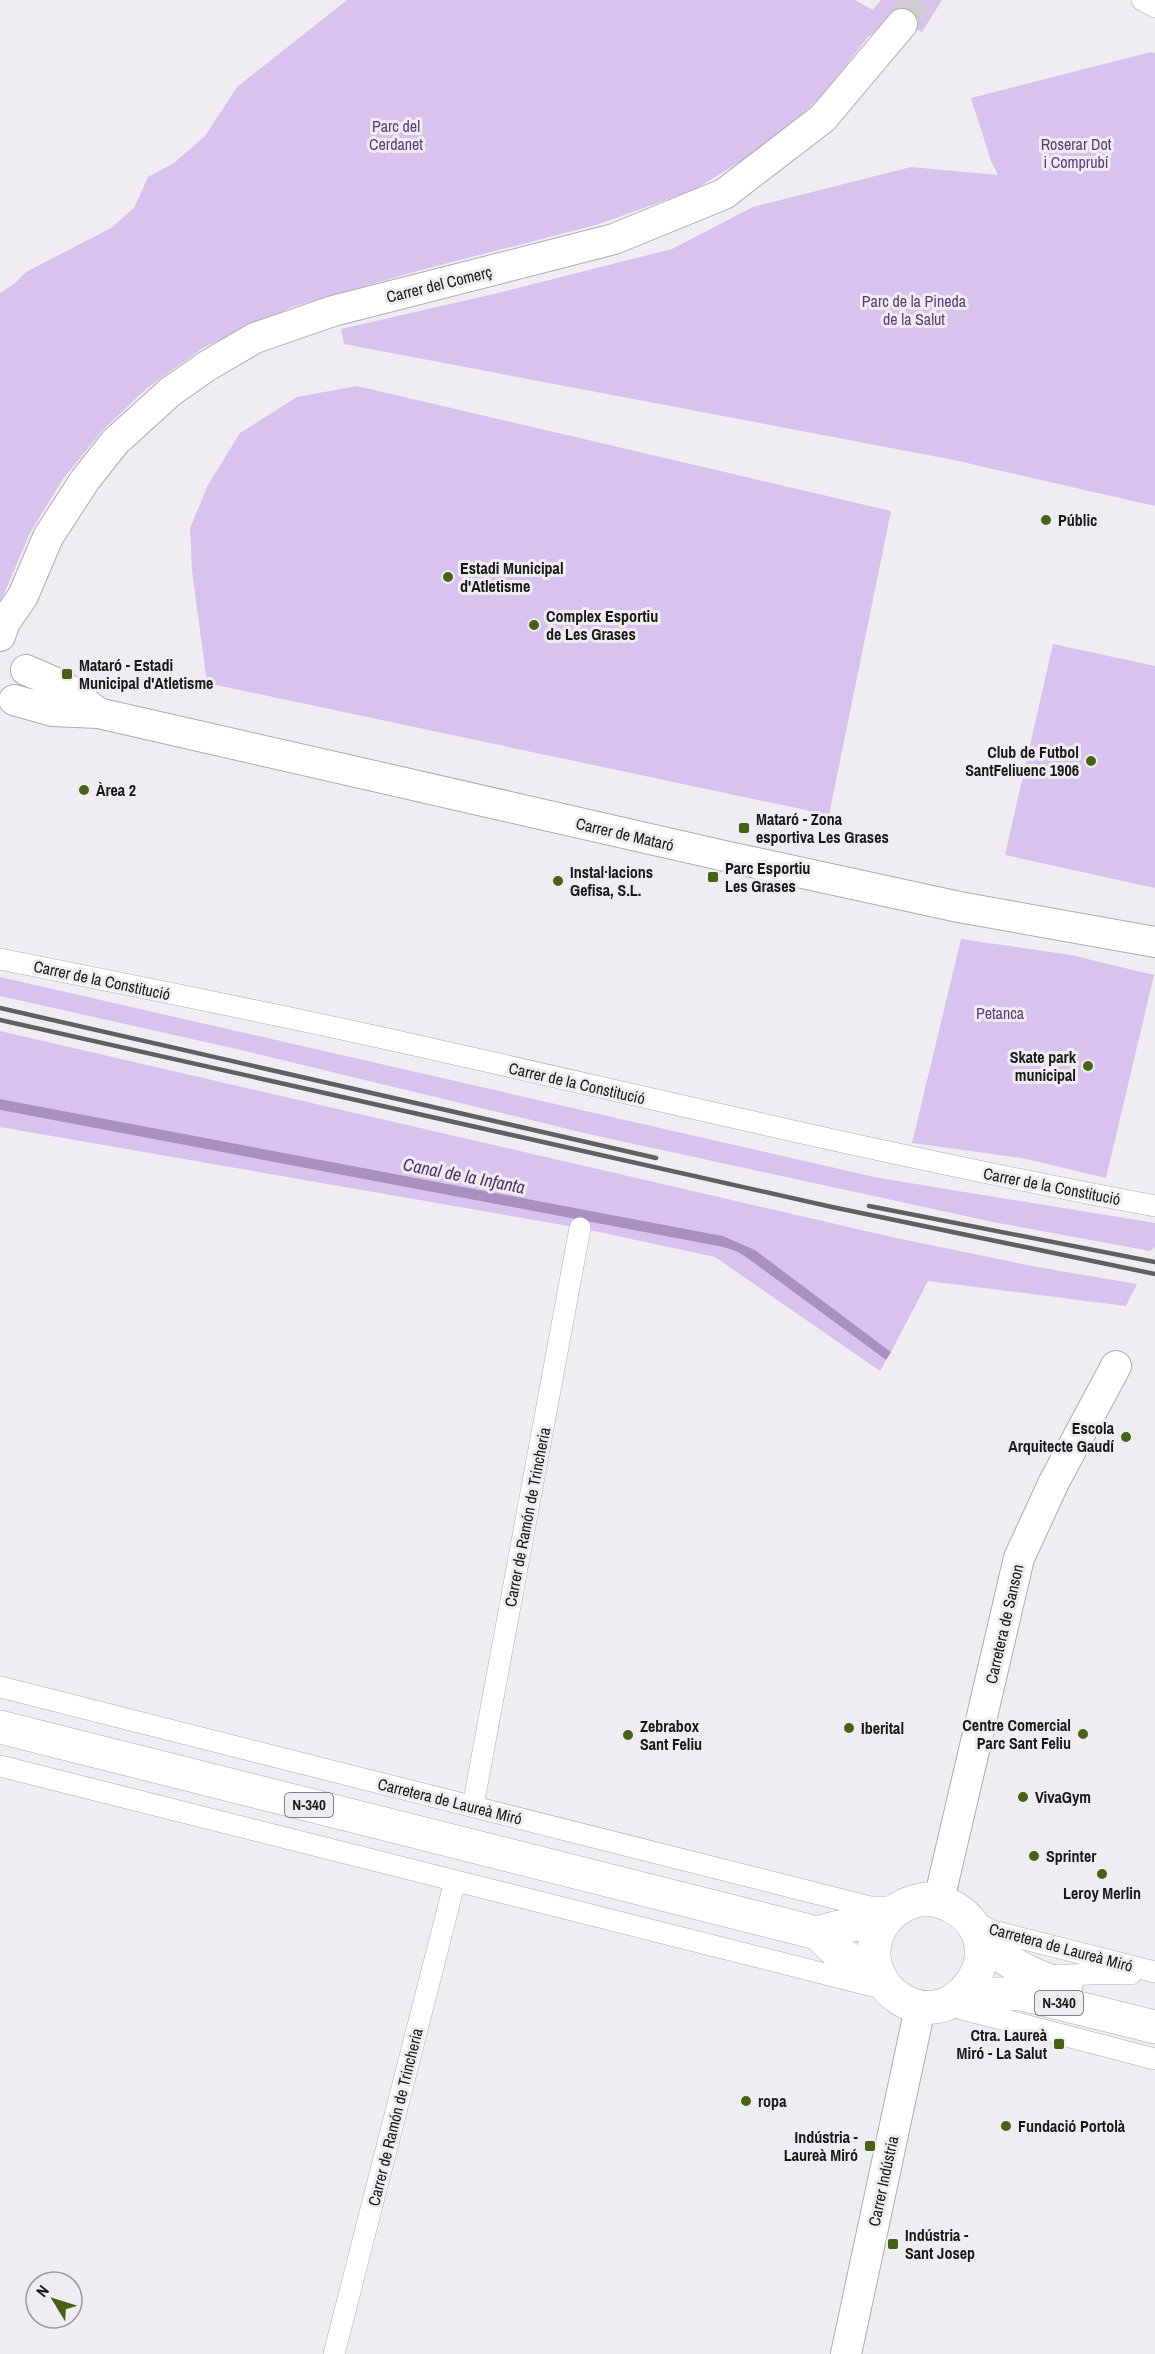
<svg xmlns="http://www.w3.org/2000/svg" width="1155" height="2354" font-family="'Archivo Narrow',sans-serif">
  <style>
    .green { fill: #d8c2ee }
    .water { fill: #a990c1 }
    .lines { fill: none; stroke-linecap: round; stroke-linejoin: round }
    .secondary-tunnel { stroke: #cfcdd1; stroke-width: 30; stroke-dasharray: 30 15; stroke-linecap: butt }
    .street-casing { stroke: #adacaf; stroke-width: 22 }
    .secondary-casing { stroke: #adacaf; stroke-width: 32 }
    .primary-casing { stroke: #adacaf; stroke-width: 34 }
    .street { stroke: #fff; stroke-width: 21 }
    .secondary { stroke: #fff; stroke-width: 30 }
    .primary { stroke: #fff; stroke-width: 33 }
    .rail { stroke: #605f61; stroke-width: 4.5 }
    .poi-dot { fill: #466214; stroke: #efedf1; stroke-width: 2 }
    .labels { text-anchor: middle; stroke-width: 6; stroke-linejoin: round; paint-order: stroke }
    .shield { fill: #efedf1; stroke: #58585a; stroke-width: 1.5 }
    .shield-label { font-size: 15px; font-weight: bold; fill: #181819 }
    .park-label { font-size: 16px; fill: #5d3b78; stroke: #efedf1 }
    .street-label { font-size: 16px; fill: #181819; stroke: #efedf1 }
    .poi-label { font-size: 16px; font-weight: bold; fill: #181819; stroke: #efedf1; text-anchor: start }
    .water-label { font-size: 18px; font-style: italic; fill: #52306c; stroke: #efedf1 }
  </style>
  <rect width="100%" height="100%" fill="#efedf1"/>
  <!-- green -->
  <path class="green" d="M347 0H855L873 10 881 0H942L922 32 894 18 868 37 821 97 770 143 694 190 596 225 421 270 292 307 203 348 147 388 103 430 63 479 30 533 0 603V293L14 284 26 272 111 228 134 208 148 177 174 163 205 136 237 87Z
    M1151 52 1155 53V506L954 460 344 344 341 329 498 293 672 249 753 207 911 167 998 175 991 161 971 98Z
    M357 386 891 511 829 815 207 683 192 571 190 528 208 485 240 433 297 397Z
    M1053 644 1155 666V888L1005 855Z
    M961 939 1071 955 1154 975 1106 1178 1022 1158 912 1143Z
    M0 977 879 1178 1155 1223V1247L1150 1251 993 1222 593 1135 241 1050 0 996Z
    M0 1031 896 1238 1037 1267 1137 1284 1126 1306 928 1281 891 1352 755 1250 723 1236 0 1099Z
    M0 1110 723 1247 738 1252 750 1260 886 1360 880 1371 715 1257 580 1228 0 1127Z"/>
  <!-- water -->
  <path class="water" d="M0 1099 723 1236 755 1250 891 1352 886 1360 750 1260 738 1252 723 1247 0 1110Z"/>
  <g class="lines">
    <!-- secondary-tunnel -->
    <path class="secondary-tunnel" d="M902 24 917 0"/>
    <defs>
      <path id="street" d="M1142 0 1155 7
        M0 959C134 986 268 1012 401 1042 652 1098 902 1159 1155 1206
        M0 1687 870 1907H892
        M0 1766 881 1988
        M473 1806 580 1228
        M974 1922 993 1931 1155 1972
        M1052 1976C1078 1975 1105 1972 1131 1974
        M947 2005 1155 2059
        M334 2354 455 1881"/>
      <path id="secondary" d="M0 636 5 622 23 596 48 537 85 480 115 442 170 392 207 366 255 338 333 311 614 239 724 194 823 118 902 24
        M26 670 63 686 98 713
        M14 700 53 711 98 713 729 857 959 907 1155 942
        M939 1900 1019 1558 1054 1482 1116 1366
        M846 2354 920 2008"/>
      <path id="primary" d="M0 1727 817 1933 835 1950 882 1980
        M925 1899C969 1902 998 1944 971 1983 930 2042 850 1983 881 1927 891 1910 906 1902 925 1899Z
        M817 1933 839 1927 859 1924 891 1914
        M980 1938C1008 1964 1030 1975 1066 1986
        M961 1994H1022L1155 2027"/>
    </defs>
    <!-- street casing -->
    <use href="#street" class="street-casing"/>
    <!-- secondary casing -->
    <use href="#secondary" class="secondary-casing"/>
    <!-- primary casing -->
    <use href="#primary" class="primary-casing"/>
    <!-- street -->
    <use href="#street" class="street"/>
    <!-- secondary -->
    <use href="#secondary" class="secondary"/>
    <!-- primary -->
    <use href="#primary" class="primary"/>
    <!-- rail -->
    <path class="rail" d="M0 1008 656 1158
      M0 1020 832 1207 1155 1274
      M869 1206 1155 1262"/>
  </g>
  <!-- markers -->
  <g class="poi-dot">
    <circle cx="1046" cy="520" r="6"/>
    <circle cx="448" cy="577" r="6"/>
    <circle cx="534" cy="625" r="6"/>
    <rect x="61" y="668" width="12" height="12" rx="3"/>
    <circle cx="1091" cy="761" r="6"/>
    <circle cx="84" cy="790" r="6"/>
    <rect x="738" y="822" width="12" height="12" rx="3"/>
    <rect x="707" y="871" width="12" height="12" rx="3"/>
    <circle cx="558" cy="881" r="6"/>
    <circle cx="1088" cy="1066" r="6"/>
    <circle cx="1126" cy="1437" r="6"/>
    <circle cx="849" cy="1728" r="6"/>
    <circle cx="1083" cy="1734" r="6"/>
    <circle cx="628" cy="1735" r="6"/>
    <circle cx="1023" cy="1797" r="6"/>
    <circle cx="1034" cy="1856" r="6"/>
    <circle cx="1102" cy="1874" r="6"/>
    <rect x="1053" y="2038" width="12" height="12" rx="3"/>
    <circle cx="746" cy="2101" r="6"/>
    <circle cx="1006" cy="2126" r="6"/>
    <rect x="864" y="2140" width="12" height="12" rx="3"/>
    <rect x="887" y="2238" width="12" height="12" rx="3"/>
  </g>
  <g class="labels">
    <!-- shield labels -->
    <g class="shield">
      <rect x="285" y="1793" width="48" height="24" rx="4.5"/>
      <rect x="1035" y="1991" width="48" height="24" rx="4.5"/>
    </g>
    <g class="shield-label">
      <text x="309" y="1810">N-340</text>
      <text x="1059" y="2008">N-340</text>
    </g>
    <!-- park labels -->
    <g class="park-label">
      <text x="396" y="132">Parc del<tspan x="396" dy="18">Cerdanet</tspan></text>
      <text x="1076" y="150">Roserar Dot<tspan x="1076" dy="18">i Comprubí</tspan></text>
      <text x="914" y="307">Parc de la Pineda<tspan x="914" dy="18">de la Salut</tspan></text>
      <text x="1000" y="1019">Petanca</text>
    </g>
    <!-- street labels -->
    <g class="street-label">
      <text transform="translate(439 284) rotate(-14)" y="6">Carrer del Comerç</text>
      <text transform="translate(625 834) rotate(13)" y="6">Carrer de Mataró</text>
      <text transform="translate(102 980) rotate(12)" y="6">Carrer de la Constitució</text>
      <text transform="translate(577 1083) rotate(13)" y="6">Carrer de la Constitució</text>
      <text transform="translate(1052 1186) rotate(11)" y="6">Carrer de la Constitució</text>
      <text transform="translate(527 1517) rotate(-79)" y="6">Carrer de Ramón de Trincheria</text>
      <text transform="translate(1004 1624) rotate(-77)" y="6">Carretera de Sanson</text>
      <text transform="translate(450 1801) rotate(14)" y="6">Carretera de Laureà Miró</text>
      <text transform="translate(1061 1947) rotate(15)" y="6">Carretera de Laureà Miró</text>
      <text transform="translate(395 2117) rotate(-76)" y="6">Carrer de Ramón de Trincheria</text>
      <text transform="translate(883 2181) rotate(-78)" y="6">Carrer Indústria</text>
    </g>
    <!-- poi labels -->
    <g class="poi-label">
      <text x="1058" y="526">Públic</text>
      <text x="460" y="574">Estadi Municipal<tspan x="460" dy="18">d'Atletisme</tspan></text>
      <text x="546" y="622">Complex Esportiu<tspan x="546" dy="18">de Les Grases</tspan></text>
      <text x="79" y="671">Mataró - Estadi<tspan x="79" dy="18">Municipal d'Atletisme</tspan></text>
      <text x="1079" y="758" text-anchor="end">Club de Futbol<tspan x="1079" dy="18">SantFeliuenc 1906</tspan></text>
      <text x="96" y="796">Àrea 2</text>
      <text x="756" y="825">Mataró - Zona<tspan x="756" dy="18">esportiva Les Grases</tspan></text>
      <text x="725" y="874">Parc Esportiu<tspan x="725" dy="18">Les Grases</tspan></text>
      <text x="570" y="878">Instal·lacions<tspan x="570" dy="18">Gefisa, S.L.</tspan></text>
      <text x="1076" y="1063" text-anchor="end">Skate park<tspan x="1076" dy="18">municipal</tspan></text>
      <text x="1114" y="1434" text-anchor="end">Escola<tspan x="1114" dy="18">Arquitecte Gaudí</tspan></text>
      <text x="1071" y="1731" text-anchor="end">Centre Comercial<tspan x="1071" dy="18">Parc Sant Feliu</tspan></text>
      <text x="640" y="1732">Zebrabox<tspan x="640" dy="18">Sant Feliu</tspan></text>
      <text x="861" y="1734">Iberital</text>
      <text x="1035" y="1803">VivaGym</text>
      <text x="1046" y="1862">Sprinter</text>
      <text x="1102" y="1899" text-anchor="middle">Leroy Merlin</text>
      <text x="1047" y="2041" text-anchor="end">Ctra. Laureà<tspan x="1047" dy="18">Miró - La Salut</tspan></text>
      <text x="758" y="2107">ropa</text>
      <text x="1018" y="2132">Fundació Portolà</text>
      <text x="858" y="2143" text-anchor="end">Indústria -<tspan x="858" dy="18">Laureà Miró</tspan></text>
      <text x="905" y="2241">Indústria -<tspan x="905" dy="18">Sant Josep</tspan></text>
    </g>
    <!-- water labels -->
    <g class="water-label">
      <text transform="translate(464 1176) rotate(11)" y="6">Canal de la Infanta</text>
    </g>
  </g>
  <!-- north arrow -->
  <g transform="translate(54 2300) rotate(308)"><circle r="28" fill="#efedf1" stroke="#99989b" stroke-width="1.5"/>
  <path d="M0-4.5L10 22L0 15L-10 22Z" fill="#466214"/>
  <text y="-9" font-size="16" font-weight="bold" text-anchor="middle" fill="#181819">N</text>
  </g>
</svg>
